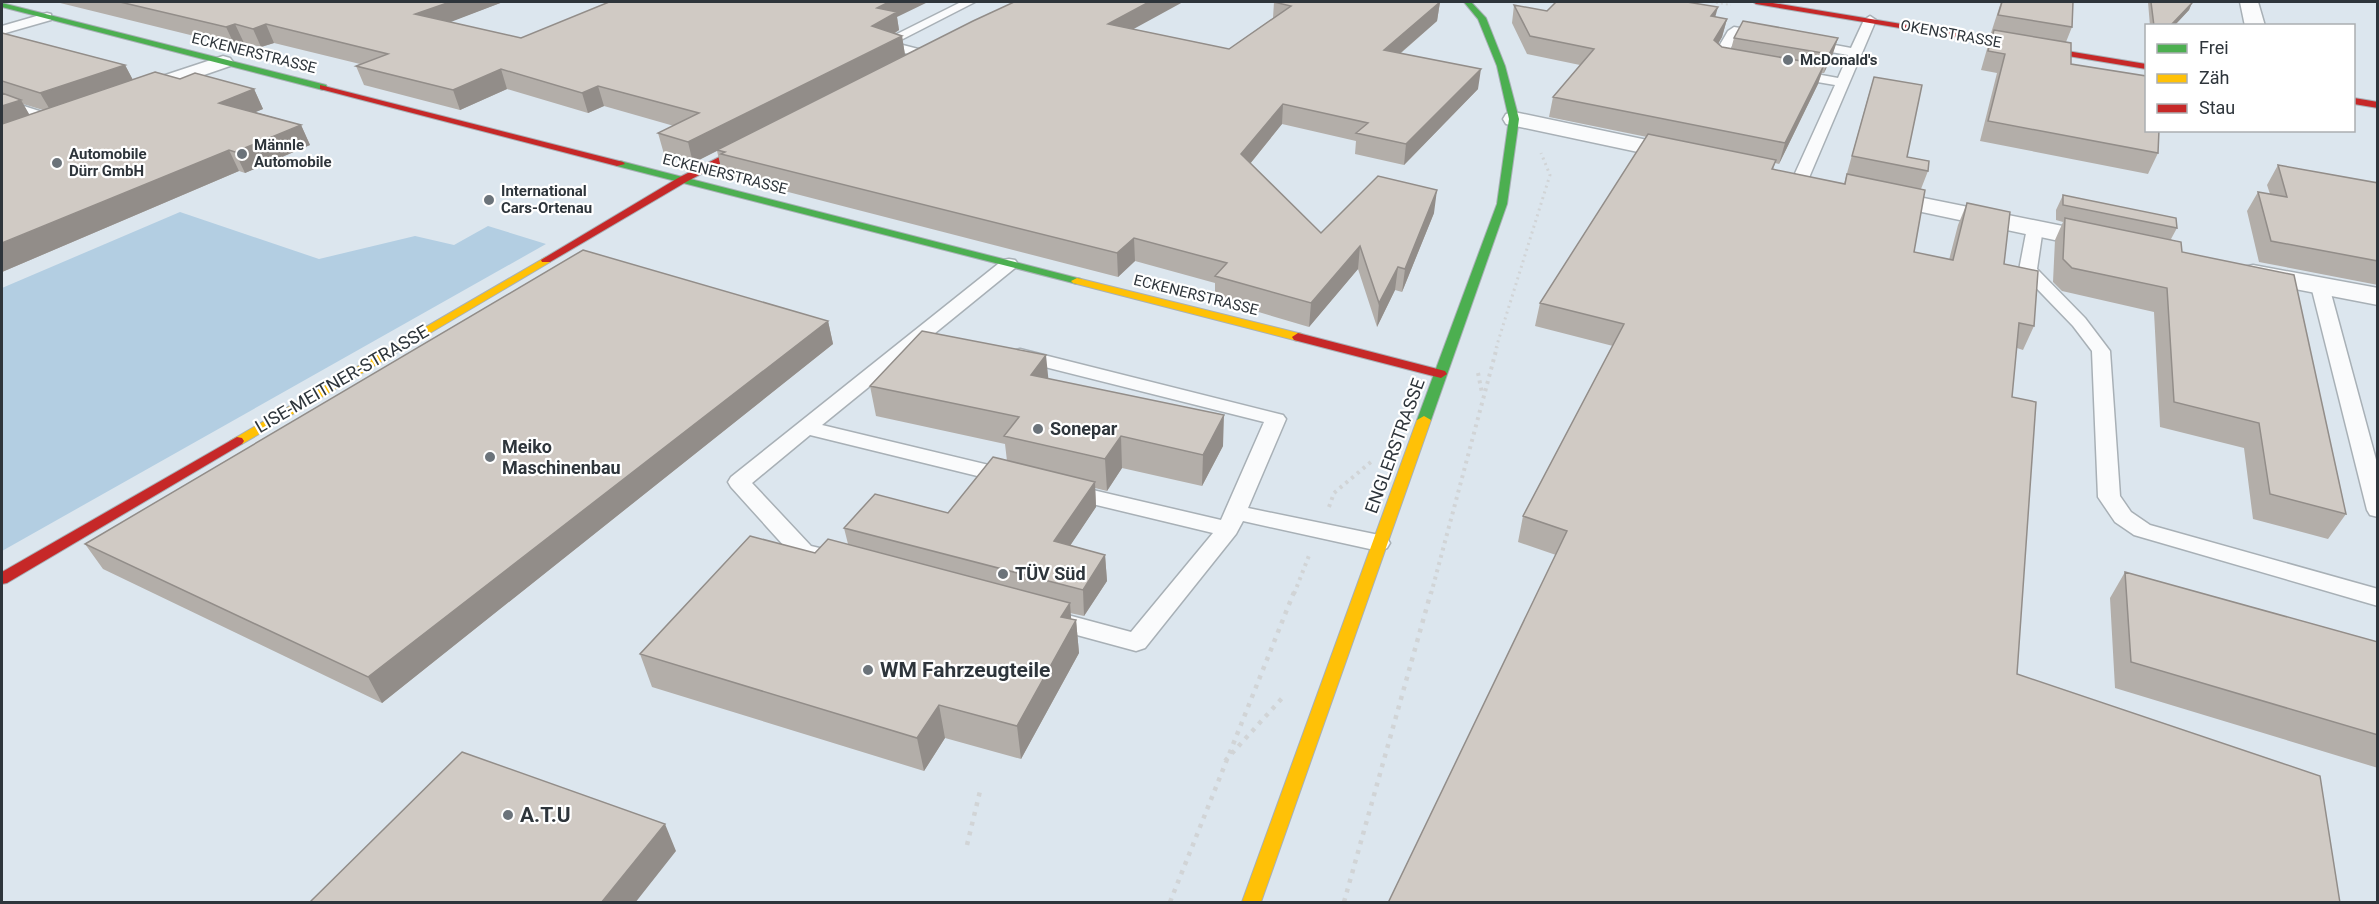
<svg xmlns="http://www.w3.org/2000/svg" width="2379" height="904" font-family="Roboto,sans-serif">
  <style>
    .green { fill: #b3cee2 }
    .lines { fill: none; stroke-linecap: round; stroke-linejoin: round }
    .lane-casing { stroke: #a8b0b6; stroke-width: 3 }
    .street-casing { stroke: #a8b0b6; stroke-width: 3 }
    .fast-casing { stroke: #a8b0b6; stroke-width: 2 }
    .slow-casing { stroke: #a8b0b6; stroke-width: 2 }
    .jam-casing { stroke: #a8b0b6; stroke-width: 2 }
    .path-far3 { stroke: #d1d4d6; stroke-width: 2; stroke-dasharray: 2 3; stroke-linecap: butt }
    .path-far2 { stroke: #d1d4d6; stroke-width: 3; stroke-dasharray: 2 4; stroke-linecap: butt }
    .path-far1 { stroke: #d1d4d6; stroke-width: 4; stroke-dasharray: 3 4.5; stroke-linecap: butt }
    .path { stroke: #d1d4d6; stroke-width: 4.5; stroke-dasharray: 4 6; stroke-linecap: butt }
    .lane { fill: #fafbfc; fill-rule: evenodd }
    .street { fill: #fafbfc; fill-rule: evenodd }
    .fast { fill: #4caf50; fill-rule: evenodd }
    .slow { fill: #ffc107; fill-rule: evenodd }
    .jam { fill: #c62828; fill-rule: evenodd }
    .wall { fill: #b3aea9; fill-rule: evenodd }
    .shaded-wall { fill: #928d89 }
    .building { fill: #d0cac4; stroke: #928d89; stroke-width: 1.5 }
    .poi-dot { fill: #6b737a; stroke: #fff; stroke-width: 2 }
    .labels { text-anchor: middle; stroke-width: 4.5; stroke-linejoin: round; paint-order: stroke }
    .far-street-label { font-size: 15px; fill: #2e353b; stroke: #fff }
    .far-poi-label { font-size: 15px; font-weight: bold; fill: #2e353b; stroke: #fff; text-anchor: start }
    .street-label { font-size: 18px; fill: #2e353b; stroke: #fff }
    .poi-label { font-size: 18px; font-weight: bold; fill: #2e353b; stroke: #fff; text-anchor: start }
    .near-poi-label { font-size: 21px; font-weight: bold; fill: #2e353b; stroke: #fff; text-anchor: start }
  </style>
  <rect width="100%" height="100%" fill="#dce6ee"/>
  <!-- green -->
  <path class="green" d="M180 212 319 259 415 236 454 245 488 226 546 244 2 551V288Z"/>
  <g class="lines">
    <defs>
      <path id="lane" d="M961 2H975L895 43 930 52V58H920L877 44Z
        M47 13 51 14V20L2 34V26Z
        M1870 16 1876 20 1808 180 1800 185 1795 183 1792 180 1835 85 1794 78 1787 74 1794 70 1838 78 1848 55 1808 48 1802 44 1808 40 1851 48 1864 20Z
        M1734 27 1765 32 1771 36 1765 40 1738 35 1726 57 1735 59V65L1713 63 1711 60 1728 31Z
        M2 99 61 118 63 121 56 125 2 107Z
        M2035 223 2043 228 2037 269 2085 318 2110 351 2120 496 2131 512 2150 525 2378 589V606L2134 535 2115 522 2098 497 2092 351 2073 326 2019 270 2027 228Z
        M1009 259 1015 260 1018 264 1015 268 822 425 1018 472 1021 477 1018 482 1010 484 810 435 752 483 811 546 836 552 840 558 836 564 828 566 795 558 731 487 728 482 731 477 1003 260Z
        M2320 281 2329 286 2378 467V517L2370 515 2367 510 2311 286Z
        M1020 349 1283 415 1286 419 1248 508 1379 535 1387 538 1390 543 1387 548 1379 551 1243 521 1236 534 1145 648 1136 651 1040 625 1037 619 1040 613 1049 610 1131 632 1213 533 1059 496 1056 491 1059 486 1067 484 1221 520 1264 422 1013 359 1010 355 1013 351Z"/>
      <path id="street" d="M2240 2H2258L2265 26H2245Z
        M223 56 230 58 233 62 230 66 137 98 129 97 126 92 129 87Z
        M1514 112 1685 148 1693 150 1697 155 1693 160 1685 162 1506 124 1503 119 1506 114Z
        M1879 189 2102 234 2111 236 2115 242 2111 248 2102 250 1870 201 1867 196 1870 191Z
        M2253 265 2378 288V305L2243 279 2239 273 2243 267Z"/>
      <path id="fast" d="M1464 2H1471L1486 18 1505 66 1519 119 1507 204 1431 420 1424 424 1417 420 1497 204 1509 119 1497 66 1478 19Z
        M2 3 326 85 327 87 323 90 2 7Z
        M620 161 1081 279 1083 281 1077 284 617 166 615 164Z"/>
      <path id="slow" d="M546 257 551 260 550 262 242 444H232L230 441Z
        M1077 278 1302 334 1304 337 1298 341 1073 283 1071 281Z
        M1424 416 1431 420 1261 902H1242L1417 420Z"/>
      <path id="jam" d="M1753 2H1767L2146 64V69L1756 4Z
        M320 85 623 162 625 164 617 166 320 89Z
        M2354 98 2378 102V108L2354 104Z
        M755 139 763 141 686 182 550 262H542L541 260 678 178Z
        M1298 333 1445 371 1447 374 1441 378 1294 340 1292 337Z
        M237 437 242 438 244 441 242 444 7 583 2 584V572Z"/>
    </defs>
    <!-- lane casing -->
    <use href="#lane" class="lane-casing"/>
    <!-- street casing -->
    <use href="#street" class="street-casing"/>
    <!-- fast casing -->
    <use href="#fast" class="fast-casing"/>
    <!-- slow casing -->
    <use href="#slow" class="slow-casing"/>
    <!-- jam casing -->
    <use href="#jam" class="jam-casing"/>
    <!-- path-far3 -->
    <path class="path-far3" d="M1711 2 1731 5"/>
    <!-- path-far2 -->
    <path class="path-far2" d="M1496 348 1550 175 1541 153"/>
    <!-- path-far1 -->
    <path class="path-far1" d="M1478 373 1482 393
      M1329 507 1334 493 1372 461
      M1294 594 1310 553
      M1431 594 1497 347"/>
    <!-- path -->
    <path class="path" d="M1225 761 1285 695
      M967 845 981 787
      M1170 902 1294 592
      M1344 902 1431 592"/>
    <!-- lane -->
    <use href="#lane" class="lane"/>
    <!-- street -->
    <use href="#street" class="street"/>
    <!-- fast -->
    <use href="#fast" class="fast"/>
    <!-- slow -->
    <use href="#slow" class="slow"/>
    <!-- jam -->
    <use href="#jam" class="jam"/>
  </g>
  <!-- wall -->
  <path class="wall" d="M56 2H503L449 22 521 38 897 17 899 30 894 34 902 36 905 55 1133 29 1229 49 1273 18 1274 2H1440L1437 21 1401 53 1478 89 1404 165 1355 154 1356 141 1282 124 1250 164 1321 233 1434 213 1402 292 1395 290 1377 327 1358 269 1309 327 1215 299V283L1135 261 1118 277 726 176 725 173 722 172 717 151 693 163 664 154 658 133 674 126 604 106 588 113 507 89 460 110 364 85 356 66 360 64 274 43 261 47 244 43 235 46Z
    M2001 2H2073L2072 27 2066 42 2071 64 2158 153 2148 174 1980 141 1997 73 1981 70 1987 49 1993 34 1991 33Z
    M2148 2H2192L2189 10 2174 26H2150Z
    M1514 5 1547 11 1715 17 1727 19 1722 37 1718 44 1722 47 1731 49 1734 38H1838L1832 56 1824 73H1822L1818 84 1779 164 1775 163 1773 170 1844 184 1868 97 1874 77 1907 157 1928 171 1921 189 1914 252 1949 260 1958 225 1967 203 2004 264 2034 326 2023 350 2017 348 1556 555 1518 542 1523 516 1613 346 1535 326 1540 303 1647 137 1549 117 1553 97 1580 65 1527 54 1512 23Z
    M2 33 125 65 133 80 180 79 254 89 263 109 255 112 301 125 310 145 245 173 239 171 2 272ZM23 104 43 110 29 115Z
    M2278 165 2378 183V285L2259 262 2247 211 2258 192 2270 194 2267 185Z
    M2063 195 2177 228 2171 239 2182 252 2346 514 2328 539 2253 519 2244 448 2160 427 2154 312 2062 291 2053 282 2055 240 2063 222 2056 220V210Z
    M828 321 833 344 382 703 103 569 85 544Z
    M1048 378 1223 446 1202 486 1122 468 1107 491 1095 488 1096 507 1070 545 1105 555 1107 581 1084 616 1070 613 1071 619 1076 620 1079 653 1021 759 945 738 924 771 652 687 640 654 815 553 848 544 844 528 948 513 1007 461 1005 444 876 416 870 386Z
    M2125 572 2378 642V768L2115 688 2110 598Z"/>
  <!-- shaded-wall -->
  <path class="shaded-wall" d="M450 2H503L422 33 415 14Z
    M889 2H928L897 17 899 30 875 45 872 26 877 8Z
    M1149 2H1183L1108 43V24Z
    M1440 2 1437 21 1382 69 1384 50Z
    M2192 3 2189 10 2174 26H2170Z
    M1718 7 1713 25 1711 16Z
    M1727 19 1722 37 1709 59 1714 40Z
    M235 24 244 43 235 46 226 27Z
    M266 24 274 43 261 47 253 29Z
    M902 36 905 55 693 163 688 142Z
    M1838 38 1832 56 1824 73 1829 54Z
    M125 65 135 84 52 113 40 93Z
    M1824 65 1818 84 1779 164 1785 143Z
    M501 69 507 89 460 110 453 90Z
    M1481 69 1478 89 1404 165 1406 144Z
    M598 86 604 106 588 113 582 93Z
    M254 89 263 109 229 123 219 103Z
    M21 100 32 119 2 130V106Z
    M1283 104 1282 124 1240 176 1241 154Z
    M301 125 310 145 245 173 235 152Z
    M229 150 239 171 2 272V243Z
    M1437 190 1434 213 1402 292 1405 269Z
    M1134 238 1135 261 1118 277 1117 253Z
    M1360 246 1358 269 1309 327 1311 303Z
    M1398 267 1395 290 1377 327 1379 303Z
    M828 321 833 344 382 703 368 677Z
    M1046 355 1049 385 1031 375Z
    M1224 415 1223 446 1202 486 1203 455Z
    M1121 436 1122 468 1107 491 1105 459Z
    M1095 482 1096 507 1056 567 1054 541Z
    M1105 555 1107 581 1084 616 1083 590Z
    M1070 603 1072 629 1076 620 1079 653 1021 759 1017 726 1061 617Z
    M939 705 945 738 924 771 917 738Z
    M665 824 676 851 635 903H601Z"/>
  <!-- building -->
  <path class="building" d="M120 2H450L415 14 521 38 609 2H889L877 8 897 12 872 26 902 36 688 142 658 133 699 113 598 86 582 93 501 69 453 90 356 66 388 54 266 24 253 29 235 24 226 27Z
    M1014 2H1149L1108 24 1229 49 1291 6 1274 2H1440L1384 50 1481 69 1406 144 1356 133 1368 123 1283 104 1241 154 1321 233 1378 176 1437 190 1405 269 1398 267 1379 303 1360 246 1311 303 1215 276 1227 263 1134 238 1117 253 721 154 725 152 717 150 973 21Z
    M1556 2H1687L1718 7 1711 16 1727 19 1714 40 1722 47 1824 65 1785 143 1553 97 1594 49 1530 36 1514 5 1547 11Z
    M2002 2H2073L2072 27 1998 15Z
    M2151 2H2192V3L2170 26H2154Z
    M1743 21 1838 38 1829 54 1734 38Z
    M1994 30 2071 43V64L2146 76V130H2159L2158 153 1988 121 2005 54 1988 51Z
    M2 33 125 65 40 93 2 81Z
    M155 72 180 79 195 73 254 89 219 103 301 125 235 152 229 150 2 243V124Z
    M1874 77 1922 85 1907 157 1929 161 1928 171 1852 156Z
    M2 93 21 100 2 106Z
    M1648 134 1776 160 1772 169 1845 184 1847 174 1925 190 1914 252 1953 260 1967 203 2010 212 2004 264 2038 271 2034 326 2019 323 2012 397 2036 402 2017 674 2320 776 2340 903H1388L1567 531 1523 516 1624 324 1540 303Z
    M2278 165 2378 183V261L2271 241 2258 192 2287 197Z
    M2063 195 2176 218 2177 228 2063 205Z
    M2065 218 2181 242 2182 252 2294 275 2346 514 2270 494 2259 423 2174 402 2167 288 2072 268 2063 259Z
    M583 250 828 321 368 677 85 544Z
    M922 331 1046 355 1031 375 1224 415 1203 455 1121 436 1105 459 1004 436 1019 417 870 386Z
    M993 457 1095 482 1054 541 1105 555 1083 590 844 528 875 494 948 513Z
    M750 536 815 553 828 539 1070 603 1061 617 1076 620 1017 726 939 705 917 738 640 654Z
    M2125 572 2378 642V735L2131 662Z
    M462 752 665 824 601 903H309Z"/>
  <!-- markers -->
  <g class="poi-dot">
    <circle cx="1788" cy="60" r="6"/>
    <circle cx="242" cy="154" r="6"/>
    <circle cx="57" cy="163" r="6"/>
    <circle cx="489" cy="200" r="6"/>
    <circle cx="1038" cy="429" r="6"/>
    <circle cx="490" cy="457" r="6"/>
    <circle cx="1003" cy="574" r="6"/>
    <circle cx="868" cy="670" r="6"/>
    <circle cx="508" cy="815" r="6"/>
  </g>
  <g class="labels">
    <!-- far-street labels -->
    <g class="far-street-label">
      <text transform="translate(1951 34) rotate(10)" y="5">OKENSTRASSE</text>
      <text transform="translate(254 53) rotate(14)" y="5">ECKENERSTRASSE</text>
      <text transform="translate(725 174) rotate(14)" y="5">ECKENERSTRASSE</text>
      <text transform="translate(1196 295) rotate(14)" y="5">ECKENERSTRASSE</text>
    </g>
    <!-- far-poi labels -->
    <g class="far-poi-label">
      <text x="1800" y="65">McDonald's</text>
      <text x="254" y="150">Männle<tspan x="254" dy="17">Automobile</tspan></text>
      <text x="69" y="159">Automobile<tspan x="69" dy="17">Dürr GmbH</tspan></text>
      <text x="501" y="196">International<tspan x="501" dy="17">Cars-Ortenau</tspan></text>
    </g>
    <!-- street labels -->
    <g class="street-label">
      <text transform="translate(342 379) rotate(-30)" y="6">LISE-MEITNER-STRASSE</text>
      <text transform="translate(1395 446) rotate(-70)" y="6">ENGLERSTRASSE</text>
    </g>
    <!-- poi labels -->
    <g class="poi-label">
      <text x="1050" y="435">Sonepar</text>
      <text x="502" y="453">Meiko<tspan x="502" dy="21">Maschinenbau</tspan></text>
      <text x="1015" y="580">TÜV Süd</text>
    </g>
    <!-- near-poi labels -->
    <g class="near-poi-label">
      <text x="880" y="677">WM Fahrzeugteile</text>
      <text x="520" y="822">A.T.U</text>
    </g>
  </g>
  <!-- border -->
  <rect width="2379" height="904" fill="none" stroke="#2e353b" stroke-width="6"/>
  <!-- legend -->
  <rect x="2145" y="24" width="210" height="108" fill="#ffffff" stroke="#abaeb1" stroke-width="1.5"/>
  <rect x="2157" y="44" width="30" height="9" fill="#4caf50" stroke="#abaeb1" stroke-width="1.5"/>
  <text x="2199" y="54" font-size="18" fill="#2e353b">Frei</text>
  <rect x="2157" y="74" width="30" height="9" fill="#ffc107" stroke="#abaeb1" stroke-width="1.5"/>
  <text x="2199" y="84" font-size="18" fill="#2e353b">Zäh</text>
  <rect x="2157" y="104" width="30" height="9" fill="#c62828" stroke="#abaeb1" stroke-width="1.5"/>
  <text x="2199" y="114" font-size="18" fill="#2e353b">Stau</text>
</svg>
